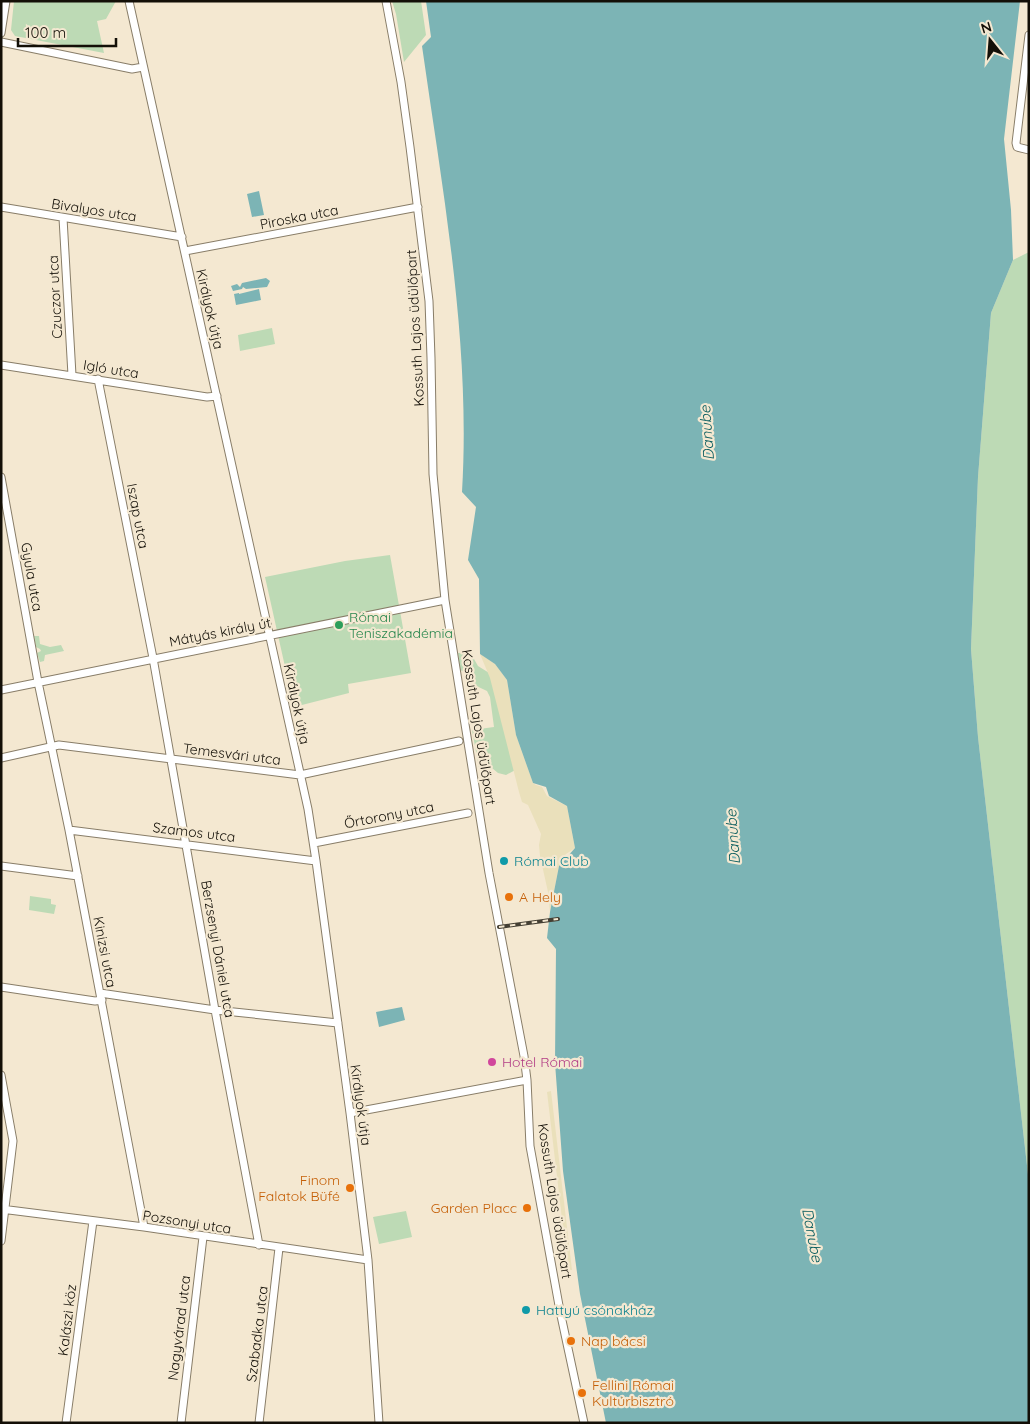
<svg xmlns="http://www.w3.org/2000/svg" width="1030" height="1424" font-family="Quicksand,sans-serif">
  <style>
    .green { fill: #bddab5 }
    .sand { fill: #eae0bb }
    .water { fill: #7cb4b5 }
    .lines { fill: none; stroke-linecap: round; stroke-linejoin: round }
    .minor-casing { stroke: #887d68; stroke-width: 9 }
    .minor { stroke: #fff; stroke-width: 7 }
    .rail-casing { stroke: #443f33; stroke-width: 4 }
    .rail { stroke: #f4e8d1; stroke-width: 2; stroke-dasharray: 5.5; stroke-linecap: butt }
    .leisure-dot { fill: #2e9e5b; stroke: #f4e8d1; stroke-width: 2 }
    .culture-dot { fill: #0f9aa8; stroke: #f4e8d1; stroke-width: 2 }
    .food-dot { fill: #e8710a; stroke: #f4e8d1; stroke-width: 2 }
    .hotel-dot { fill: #d1479c; stroke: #f4e8d1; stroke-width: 2 }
    .labels { text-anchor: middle; stroke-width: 4.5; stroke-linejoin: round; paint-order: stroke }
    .street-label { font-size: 14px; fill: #130f07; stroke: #f4e8d1 }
    .leisure-label { font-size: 14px; fill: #27864d; stroke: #f4e8d1; text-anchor: start }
    .culture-label { font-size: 14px; fill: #0d838f; stroke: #f4e8d1; text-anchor: start }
    .food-label { font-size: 14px; fill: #c56008; stroke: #f4e8d1; text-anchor: start }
    .hotel-label { font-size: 14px; fill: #b23c85; stroke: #f4e8d1; text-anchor: start }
    .water-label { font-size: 15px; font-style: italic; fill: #085c5e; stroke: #f4e8d1 }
  </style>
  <rect width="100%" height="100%" fill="#f4e8d1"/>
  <!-- green -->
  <path class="green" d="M14 1H116L106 19 97 21 104 53 15 36 11 30Z
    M392 1H421L426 35 404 62 396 14Z
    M1029 252V1183L978 737 971 649 978 477 991 313 1013 260Z
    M272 328 275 344 240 351 238 335Z
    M390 555 411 673 348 684 349 693 294 707 265 577 345 561Z
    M34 636H39L40 644 50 647 61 645 64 651 45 655 44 661 40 662 37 653 41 651 40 649 36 647Z
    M470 652 478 666 494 676 519 768 506 775 498 773 492 768H479L472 730 494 727 490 697 487 691 470 683 467 673 460 670 458 653Z
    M30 896 51 899V904L56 905 54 914 29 910Z
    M406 1211 412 1237 379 1244 373 1217Z"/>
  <!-- sand -->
  <path class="sand" d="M480 654 495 664 507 680 516 735 533 783 536 785 542 787 547 796 567 806 575 848 566 854 559 866 550 912 548 892 540 856 539 845 541 834 528 805 522 802 519 792 490 678Z
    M551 1091 572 1270H568L547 1092Z"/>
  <!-- water -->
  <path class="water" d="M426 1H1020L1004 139 1011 210 1013 260 991 313 978 477 971 649 978 737 1029 1183V1423H606L580 1294 563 1171 555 1063 556 949 547 938 550 912 559 866 575 848 567 806 549 796 546 787 533 783 516 735 507 680 495 664 480 654 479 579 468 560 476 507 462 492C471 343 443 194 422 46L431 37Z
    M259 191 264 215 252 217 247 194Z
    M266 278 270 281 267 287 246 289 243 287 242 289 233 291 231 286 237 284 240 287 242 283Z
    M259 289 261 300 236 305 234 294 239 293V294Z
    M402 1007 405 1020 379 1027 376 1012Z"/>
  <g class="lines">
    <defs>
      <path id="minor" d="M129 1 308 809 316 861 350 1113 368 1260 379 1423
        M386 1 401 82 410 147 429 301 431 358 433 474 445 600 489 873 524 1056 527 1080 530 1146 560 1311 584 1423
        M1 33 6 1
        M1029 35 1016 143 1017 147 1029 150
        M1 42 132 69 143 67
        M1 207 182 237
        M63 218 72 375
        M185 251 418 207
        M1 365 207 397 217 396
        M98 379 153 658 215 1010 259 1245
        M1 477 38 682 69 830 144 1227
        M1 690 445 600
        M1 758 59 745 300 775 459 741
        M69 830 316 861
        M314 843 468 813
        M1 866 78 876
        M1 987 95 1001 102 1000
        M100 993 215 1010 338 1023
        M1 1075 13 1141 1 1241
        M350 1113 527 1080
        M1 1209 144 1227 368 1260
        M66 1423 93 1221
        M181 1423 203 1237
        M259 1423 279 1248"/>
    </defs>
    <!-- minor casing -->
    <use href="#minor" class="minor-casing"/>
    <!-- minor -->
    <use href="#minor" class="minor"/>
    <defs>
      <path id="rail" d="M499 927 558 919"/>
    </defs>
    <!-- rail casing -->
    <use href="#rail" class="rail-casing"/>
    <!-- rail -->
    <use href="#rail" class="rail"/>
  </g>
  <!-- markers -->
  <circle class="leisure-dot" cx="339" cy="625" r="5"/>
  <g class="culture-dot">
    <circle cx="504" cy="861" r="5"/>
    <circle cx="526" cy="1310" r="5"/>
  </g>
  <g class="food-dot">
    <circle cx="509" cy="897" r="5"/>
    <circle cx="350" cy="1188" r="5"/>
    <circle cx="527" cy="1208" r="5"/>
    <circle cx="571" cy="1341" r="5"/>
    <circle cx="582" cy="1393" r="5"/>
  </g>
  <circle class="hotel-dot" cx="492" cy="1062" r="5"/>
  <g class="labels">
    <!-- street labels -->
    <g class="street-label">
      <text transform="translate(94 210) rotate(9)" y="5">Bivalyos utca</text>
      <text transform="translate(299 217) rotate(-11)" y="5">Piroska utca</text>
      <text transform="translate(55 297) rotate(-93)" y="5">Czuczor utca</text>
      <text transform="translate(210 309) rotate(77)" y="5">Királyok útja</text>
      <text transform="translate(415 328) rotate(-93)" y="5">Kossuth Lajos üdülőpart</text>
      <text transform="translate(111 369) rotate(9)" y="5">Igló utca</text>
      <text transform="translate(138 516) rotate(79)" y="5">Iszap utca</text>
      <text transform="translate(32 577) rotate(80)" y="5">Gyula utca</text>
      <text transform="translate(220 632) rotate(-11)" y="5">Mátyás király út</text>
      <text transform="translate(297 704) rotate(78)" y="5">Királyok útja</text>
      <text transform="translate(479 727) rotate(81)" y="5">Kossuth Lajos üdülőpart</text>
      <text transform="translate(232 754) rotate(7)" y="5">Temesvári utca</text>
      <text transform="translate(389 815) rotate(-11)" y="5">Őrtorony utca</text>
      <text transform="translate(194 832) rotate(7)" y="5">Szamos utca</text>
      <text transform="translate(218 949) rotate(80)" y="5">Berzsenyi Dániel utca</text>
      <text transform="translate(105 952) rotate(79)" y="5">Kinizsi utca</text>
      <text transform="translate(361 1105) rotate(82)" y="5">Királyok útja</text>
      <text transform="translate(555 1201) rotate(81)" y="5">Kossuth Lajos üdülőpart</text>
      <text transform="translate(187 1222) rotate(9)" y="5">Pozsonyi utca</text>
      <text transform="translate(67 1320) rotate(-83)" y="5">Kalászi köz</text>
      <text transform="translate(179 1328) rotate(-83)" y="5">Nagyvárad utca</text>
      <text transform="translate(257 1334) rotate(-83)" y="5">Szabadka utca</text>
    </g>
    <!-- leisure labels -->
    <g class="leisure-label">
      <text x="349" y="622">Római<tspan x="349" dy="16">Teniszakadémia</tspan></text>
    </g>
    <!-- culture labels -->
    <g class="culture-label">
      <text x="514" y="866">Római Club</text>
      <text x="536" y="1315">Hattyú csónakház</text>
    </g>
    <!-- food labels -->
    <g class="food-label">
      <text x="519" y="902">A Hely</text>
      <text x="340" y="1185" text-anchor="end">Finom<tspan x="340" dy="16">Falatok Büfé</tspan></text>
      <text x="517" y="1213" text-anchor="end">Garden Placc</text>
      <text x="581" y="1346">Nap bácsi</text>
      <text x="592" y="1390">Fellini Római<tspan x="592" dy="16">Kultúrbisztró</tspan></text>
    </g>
    <!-- hotel labels -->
    <g class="hotel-label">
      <text x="502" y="1067">Hotel Római</text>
    </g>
    <!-- water labels -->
    <g class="water-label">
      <text transform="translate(707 433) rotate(-94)" y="5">Danube</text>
      <text transform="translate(733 837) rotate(-94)" y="5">Danube</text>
      <text transform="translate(812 1235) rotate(79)" y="5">Danube</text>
    </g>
  </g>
  <!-- border -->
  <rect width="1030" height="1424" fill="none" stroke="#130f07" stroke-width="5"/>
  <!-- north arrow -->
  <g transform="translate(990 40) rotate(343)" stroke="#f4e8d1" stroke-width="4" paint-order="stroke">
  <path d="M0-4L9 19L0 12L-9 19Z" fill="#130f07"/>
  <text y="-8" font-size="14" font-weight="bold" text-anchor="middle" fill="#130f07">N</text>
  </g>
  <!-- scale -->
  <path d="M18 38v8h98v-8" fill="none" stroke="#130f07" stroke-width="2.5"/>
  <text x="25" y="38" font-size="15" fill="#130f07" stroke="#f4e8d1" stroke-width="4" paint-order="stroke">100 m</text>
</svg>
